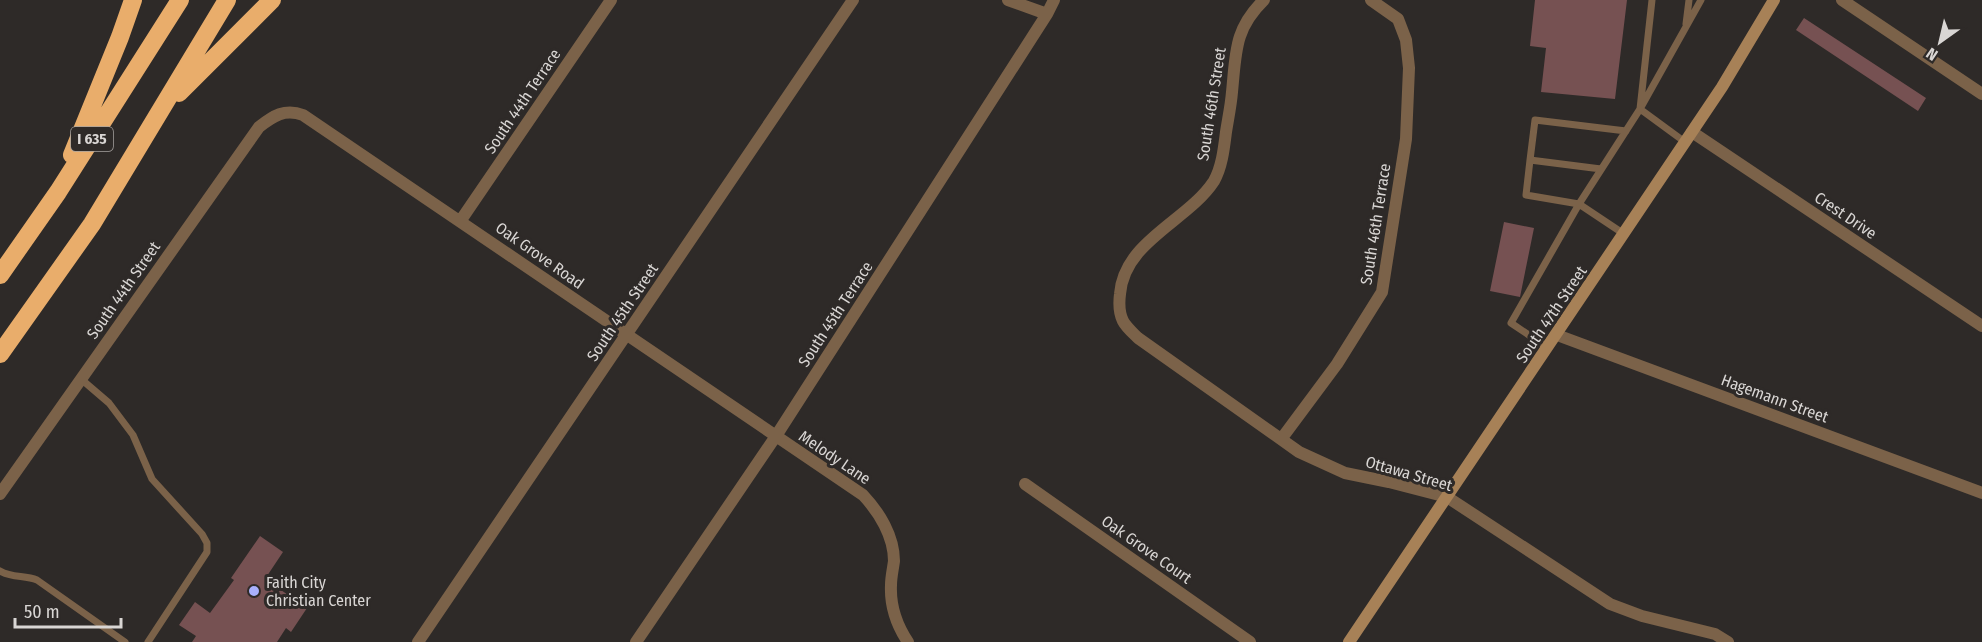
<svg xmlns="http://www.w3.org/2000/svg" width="1982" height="642" font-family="'Fira Sans Condensed',sans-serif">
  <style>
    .building { fill: #765152 }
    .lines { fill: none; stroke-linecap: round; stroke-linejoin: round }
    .lane { stroke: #7b6249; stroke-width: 7 }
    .street { stroke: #7b6249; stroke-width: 12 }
    .secondary { stroke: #a78157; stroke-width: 12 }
    .highway { stroke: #e9ad6b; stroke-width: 18 }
    .poi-dot { fill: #a9b0fc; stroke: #2e2a28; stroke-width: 2 }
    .labels { text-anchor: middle; stroke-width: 6; stroke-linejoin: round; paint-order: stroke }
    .shield { fill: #2e2a28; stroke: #a6a2a0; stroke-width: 1.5 }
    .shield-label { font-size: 15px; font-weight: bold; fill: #d9d6d4 }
    .street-label { font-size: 16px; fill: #d9d6d4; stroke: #2e2a28 }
    .poi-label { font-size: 16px; fill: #d9d6d4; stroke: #2e2a28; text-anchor: start }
  </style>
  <rect width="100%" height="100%" fill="#2e2a28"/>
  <!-- building -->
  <path class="building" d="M1535 0H1627L1615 99 1541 92 1546 48 1530 46Z
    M1804 18 1926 98 1918 111 1796 30Z
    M1504 222 1534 228 1520 297 1490 291Z
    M260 536 283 552 265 579 307 608 291 632 286 628 277 642H192L196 636 179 625 195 602 210 613 234 580 231 578Z"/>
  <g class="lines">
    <!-- lane -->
    <path class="lane" d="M1686 24 1689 0
      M1685 142 1640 109 1701 0
      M1530 160 1535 120 1626 131
      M1624 234 1579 204 1640 109 1652 0
      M1548 348 1511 323 1579 204 1526 195 1530 160 1601 169
      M81 379 109 403 133 435 152 479 202 534 207 543V552L148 642
      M0 571C12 578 25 575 37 580L125 642"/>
    <!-- street -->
    <path class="street" d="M1008 0 1047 14
      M1264 0C1234 29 1236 53 1232 92 1231 105 1228 119 1226 132 1224 148 1222 167 1214 181 1188 221 1124 241 1120 294 1119 302 1119 313 1123 321 1126 327 1133 333 1138 338L1299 452 1345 473 1389 482 1447 497 1610 604 1642 616 1715 634 1728 642
      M1842 0 1982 94
      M1692 132 1982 326
      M461 220 611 0
      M1557 335 1982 493
      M1282 438 1337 364 1382 292 1406 139 1409 68 1406 40 1398 19 1371 0
      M1025 484 1250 642
      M0 494 259 127C273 116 285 108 303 115L863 495C879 512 894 536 894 561 893 569 891 577 891 585 890 606 896 624 908 642
      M418 642 853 0
      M636 642 776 436 1047 14 1054 0"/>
    <!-- secondary -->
    <path class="secondary" d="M1349 642 1722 87 1774 0"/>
    <!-- highway -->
    <path class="highway" d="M179 93 272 0
      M72 155 120 37 133 0
      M0 275 58 192 180 0
      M0 354 92 224 227 0"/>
  </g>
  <!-- markers -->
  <circle class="poi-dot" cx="254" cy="591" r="6"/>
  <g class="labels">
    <!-- shield labels -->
    <rect class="shield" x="71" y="127" width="42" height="24" rx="4.5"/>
    <g class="shield-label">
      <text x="92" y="144">I 635</text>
    </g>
    <!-- street labels -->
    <g class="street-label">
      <text transform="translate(522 101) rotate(-56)" y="6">South 44th Terrace</text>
      <text transform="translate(1211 104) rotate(-81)" y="6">South 46th Street</text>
      <text transform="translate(1846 215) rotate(34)" y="6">Crest Drive</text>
      <text transform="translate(1375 224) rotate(-81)" y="6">South 46th Terrace</text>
      <text transform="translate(540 255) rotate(35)" y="6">Oak Grove Road</text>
      <text transform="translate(123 290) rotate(-55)" y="6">South 44th Street</text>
      <text transform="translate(622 312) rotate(-56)" y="6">South 45th Street</text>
      <text transform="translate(835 314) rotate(-57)" y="6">South 45th Terrace</text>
      <text transform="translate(1551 314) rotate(-56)" y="6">South 47th Street</text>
      <text transform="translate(1775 398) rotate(20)" y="6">Hagemann Street</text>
      <text transform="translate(835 457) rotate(34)" y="6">Melody Lane</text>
      <text transform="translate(1409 473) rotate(16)" y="6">Ottawa Street</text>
      <text transform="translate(1147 549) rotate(35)" y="6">Oak Grove Court</text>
    </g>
    <!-- poi labels -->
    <g class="poi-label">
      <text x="266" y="588">Faith City<tspan x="266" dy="18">Christian Center</tspan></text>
    </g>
  </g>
  <!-- north arrow -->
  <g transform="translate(1940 42) rotate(214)" stroke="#2e2a28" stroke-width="4.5" paint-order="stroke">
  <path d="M0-4.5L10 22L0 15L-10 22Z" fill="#d9d6d4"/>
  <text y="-9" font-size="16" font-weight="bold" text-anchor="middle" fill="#d9d6d4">N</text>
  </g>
  <!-- scale -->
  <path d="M15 618v9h106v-9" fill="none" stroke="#d9d6d4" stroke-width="3"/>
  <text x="24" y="618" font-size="18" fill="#d9d6d4" stroke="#2e2a28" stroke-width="4.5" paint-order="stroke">50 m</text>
</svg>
